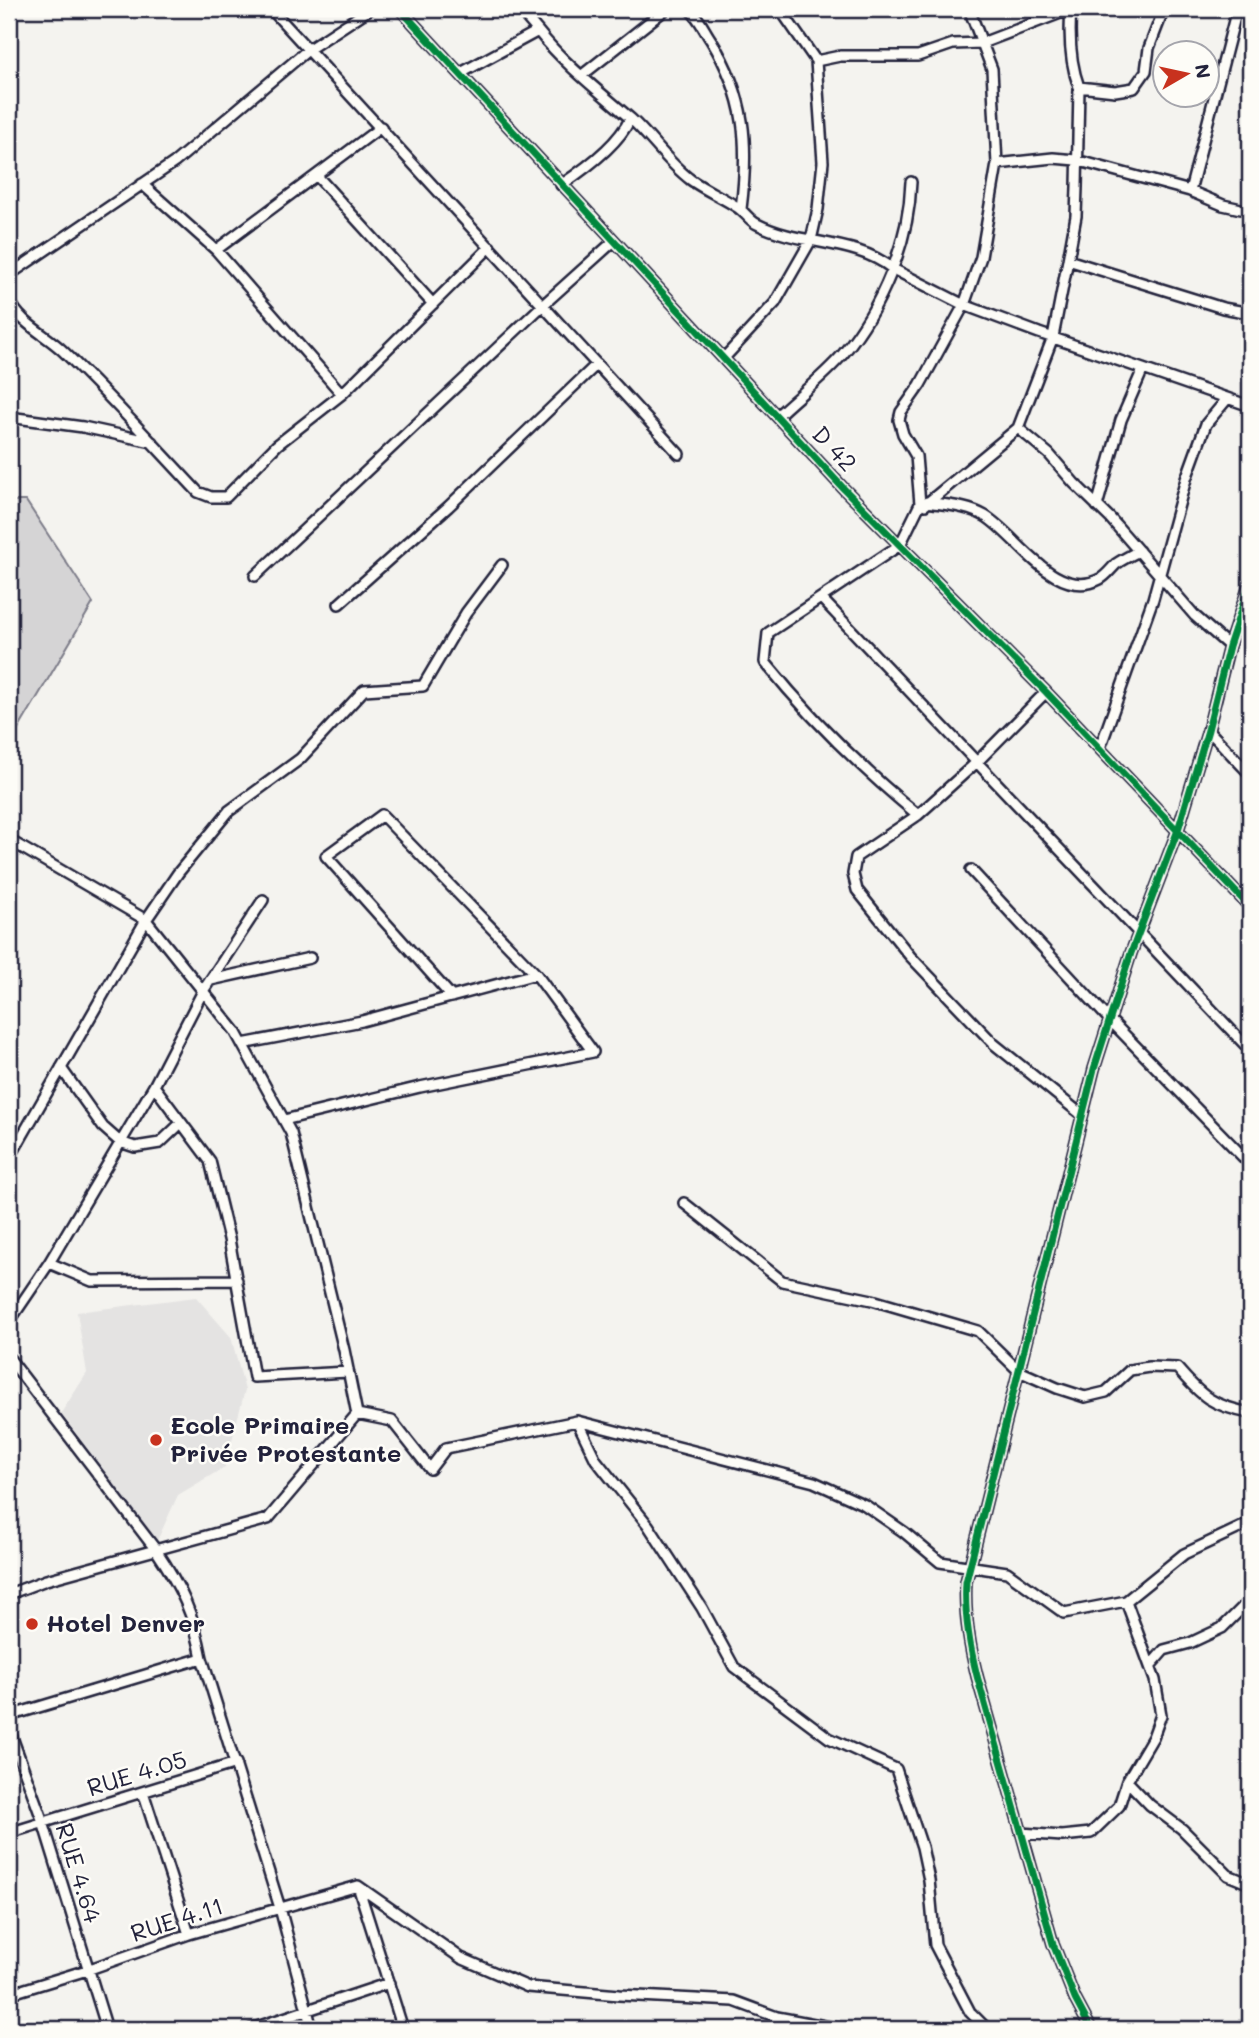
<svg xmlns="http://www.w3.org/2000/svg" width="1259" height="2038" font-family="Mali,sans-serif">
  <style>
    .built { fill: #e4e3e2 }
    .pitch { fill: #d5d4d5; stroke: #7c7b88; stroke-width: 2 }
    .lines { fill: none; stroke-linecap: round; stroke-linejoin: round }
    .minor-casing { stroke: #22223b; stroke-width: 14 }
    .minor { stroke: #fdfcf7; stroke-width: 9 }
    .cycleway-casing { stroke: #fdfcf7; stroke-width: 11 }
    .cycleway { stroke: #00873e; stroke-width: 7 }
    .poi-dot { fill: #c8321e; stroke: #fdfcf7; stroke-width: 2.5 }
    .labels { text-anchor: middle; stroke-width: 5; stroke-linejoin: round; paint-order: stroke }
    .street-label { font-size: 24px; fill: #22223b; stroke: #fdfcf7 }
    .poi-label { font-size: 24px; font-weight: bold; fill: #22223b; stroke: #fdfcf7; text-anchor: start }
  </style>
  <rect width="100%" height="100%" fill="#f4f3ef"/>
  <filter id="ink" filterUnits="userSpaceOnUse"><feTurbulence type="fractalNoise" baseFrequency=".0143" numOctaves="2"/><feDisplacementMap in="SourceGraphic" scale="14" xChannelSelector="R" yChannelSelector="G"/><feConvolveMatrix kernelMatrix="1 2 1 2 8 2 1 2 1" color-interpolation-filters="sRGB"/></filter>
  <g filter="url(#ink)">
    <!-- built -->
    <path class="built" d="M196 1297 231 1337 245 1390 225 1467 178 1495 157 1541 61 1413 87 1373 77 1312Z"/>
    <!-- pitch -->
    <path class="pitch" d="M9 501H26L93 603 9 745Z"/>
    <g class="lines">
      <defs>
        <path id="minor" d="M271 9 679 454
          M400 9 844 489 1046 692 1250 907
          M689 9C699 17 704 30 711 40 746 97 749 144 741 209
          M1071 9C1069 34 1070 63 1079 87L1077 187 1076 216 1068 260 1053 337 1018 428 1049 454 1074 483 1110 518 1195 616 1229 646
          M538 31C565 65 599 91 631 119 652 138 668 163 691 180 705 190 722 197 737 207 745 212 749 220 757 224 800 246 854 238 893 269L964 305 1039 333 1250 406
          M816 61 840 56H918L953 44 982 43 1071 9
          M461 73 538 31 519 9
          M581 76 666 9
          M1079 87 1115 91 1134 88 1146 71 1149 48 1164 9
          M997 164 1053 158 1076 160 1190 191 1223 205 1250 211
          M317 176 433 304
          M142 184 216 250 342 394
          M561 185C585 169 618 145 630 119
          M1190 191 1237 9
          M216 250 381 127
          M1068 260 1223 308 1250 313
          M9 275 175 162 309 49 370 9
          M9 299C20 324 44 333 63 351 110 396 154 445 198 492L211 497H226L277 445 342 394 490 247
          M725 357 775 303 811 240 818 209 823 162 816 61 780 9
          M777 416C798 396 824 376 843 354 882 307 909 243 911 182
          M9 417 83 427 152 442
          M927 502C946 505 968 506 985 516 1017 535 1055 602 1100 579 1106 576 1111 569 1116 564 1123 559 1131 555 1139 551
          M925 505 1018 428
          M1097 506 1121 420 1143 369
          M255 576 543 305 614 241
          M821 598 1250 1050
          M339 604 448 507 597 364
          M1046 692 977 762 918 815 856 857 853 874 857 890 910 956 994 1044 1082 1115
          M1208 730 1250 774
          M1100 748 1153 599 1186 479 1206 424 1227 399
          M918 815C861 768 811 719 765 662L768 633 900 545 920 504 916 456 903 434 899 420 901 412 920 385 964 305 981 257 997 164 992 69 969 9
          M9 840 146 920 235 1031 291 1133 344 1350 357 1414 268 1519 46 1580 9 1594
          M971 870 1109 1019 1250 1164
          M211 980 310 958
          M242 1044 362 1021 536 974
          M61 1068 103 1127 120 1142 135 1147 160 1143 181 1123
          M154 1086 210 1161 229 1239 254 1377 348 1372
          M284 1120 420 1087 593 1052 536 974 382 815 326 856 452 997
          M9 1159 146 920 178 873 229 811 300 759 364 690 423 686 466 613 502 565
          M684 1203 782 1281 872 1300 978 1331 1019 1371 1057 1388 1085 1397 1106 1392 1130 1370 1149 1367 1177 1368C1201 1396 1212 1406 1250 1413
          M49 1263 92 1281 237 1280
          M9 1322 49 1263 154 1086 203 991 263 900
          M9 1358 156 1550C181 1587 194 1615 202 1658L280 1908 312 2029
          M357 1414 392 1421 430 1469 446 1448 577 1421 814 1482 865 1505 904 1532 940 1562 1007 1572 1064 1613 1126 1601 1184 1554 1250 1523
          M577 1421 596 1460 648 1525 702 1608 734 1667 829 1738 896 1769 922 1847 929 1880 935 1945 970 2012 987 2029
          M1150 1666 1164 1650 1190 1643 1222 1628 1250 1600
          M9 1716 202 1658
          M9 1729 43 1822 107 2029
          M1127 1781 1150 1805 1182 1829 1228 1875 1250 1884
          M143 1792 189 1934
          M9 1833 236 1763
          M1021 1833 1062 1836 1091 1833 1119 1806 1127 1781 1153 1737 1161 1715 1155 1680 1126 1601
          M358 1886 461 1958 528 1987 619 1995 734 2001 777 2017 841 2029
          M358 1886 403 2029
          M9 1994 87 1970 189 1934 358 1886
          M251 2029 389 1983
          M1091 2029 1075 1999 1053 1944 977 1676C969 1644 964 1614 966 1582L1094 1069 1131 953 1178 830 1208 730 1229 646 1250 583"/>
      </defs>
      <!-- minor casing -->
      <use href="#minor" class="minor-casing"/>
      <!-- minor -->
      <use href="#minor" class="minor"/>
      <defs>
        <path id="cycleway" d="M400 9 844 489 1046 692 1250 907
          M1091 2029 1075 1999 1053 1944 977 1676C969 1644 964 1614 966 1582L1094 1069 1131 953 1178 830 1208 730 1229 646 1250 583"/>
      </defs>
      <!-- cycleway casing -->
      <use href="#cycleway" class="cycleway-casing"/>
      <!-- cycleway -->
      <use href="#cycleway" class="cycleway"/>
    </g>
  </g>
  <!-- markers -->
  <g class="poi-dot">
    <circle cx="156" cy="1440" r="7"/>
    <circle cx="32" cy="1624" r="7"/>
  </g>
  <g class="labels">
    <!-- street labels -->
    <g class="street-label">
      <text transform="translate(834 449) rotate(47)" y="8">D 42</text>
      <text transform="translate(137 1774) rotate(-17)" y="8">RUE 4.05</text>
      <text transform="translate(78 1873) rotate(73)" y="8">RUE 4.64</text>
      <text transform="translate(177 1920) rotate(-18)" y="8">RUE 4.11</text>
    </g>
    <!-- poi labels -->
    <g class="poi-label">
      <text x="170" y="1434">Ecole Primaire<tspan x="170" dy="28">Privée Protestante</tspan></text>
      <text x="46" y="1632">Hotel Denver</text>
    </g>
  </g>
  <!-- margin -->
  <rect width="1259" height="2038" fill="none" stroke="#fdfcf7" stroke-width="35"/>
  <rect x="18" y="18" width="1224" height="2003" fill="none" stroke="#22223b" stroke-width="2.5" filter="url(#ink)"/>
  <!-- north arrow -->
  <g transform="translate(1186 74) rotate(81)"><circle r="33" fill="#fdfcf7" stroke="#a5a5ac" stroke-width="2"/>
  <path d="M0-5L12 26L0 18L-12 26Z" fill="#c8321e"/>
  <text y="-10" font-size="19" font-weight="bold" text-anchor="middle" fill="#22223b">N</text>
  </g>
</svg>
